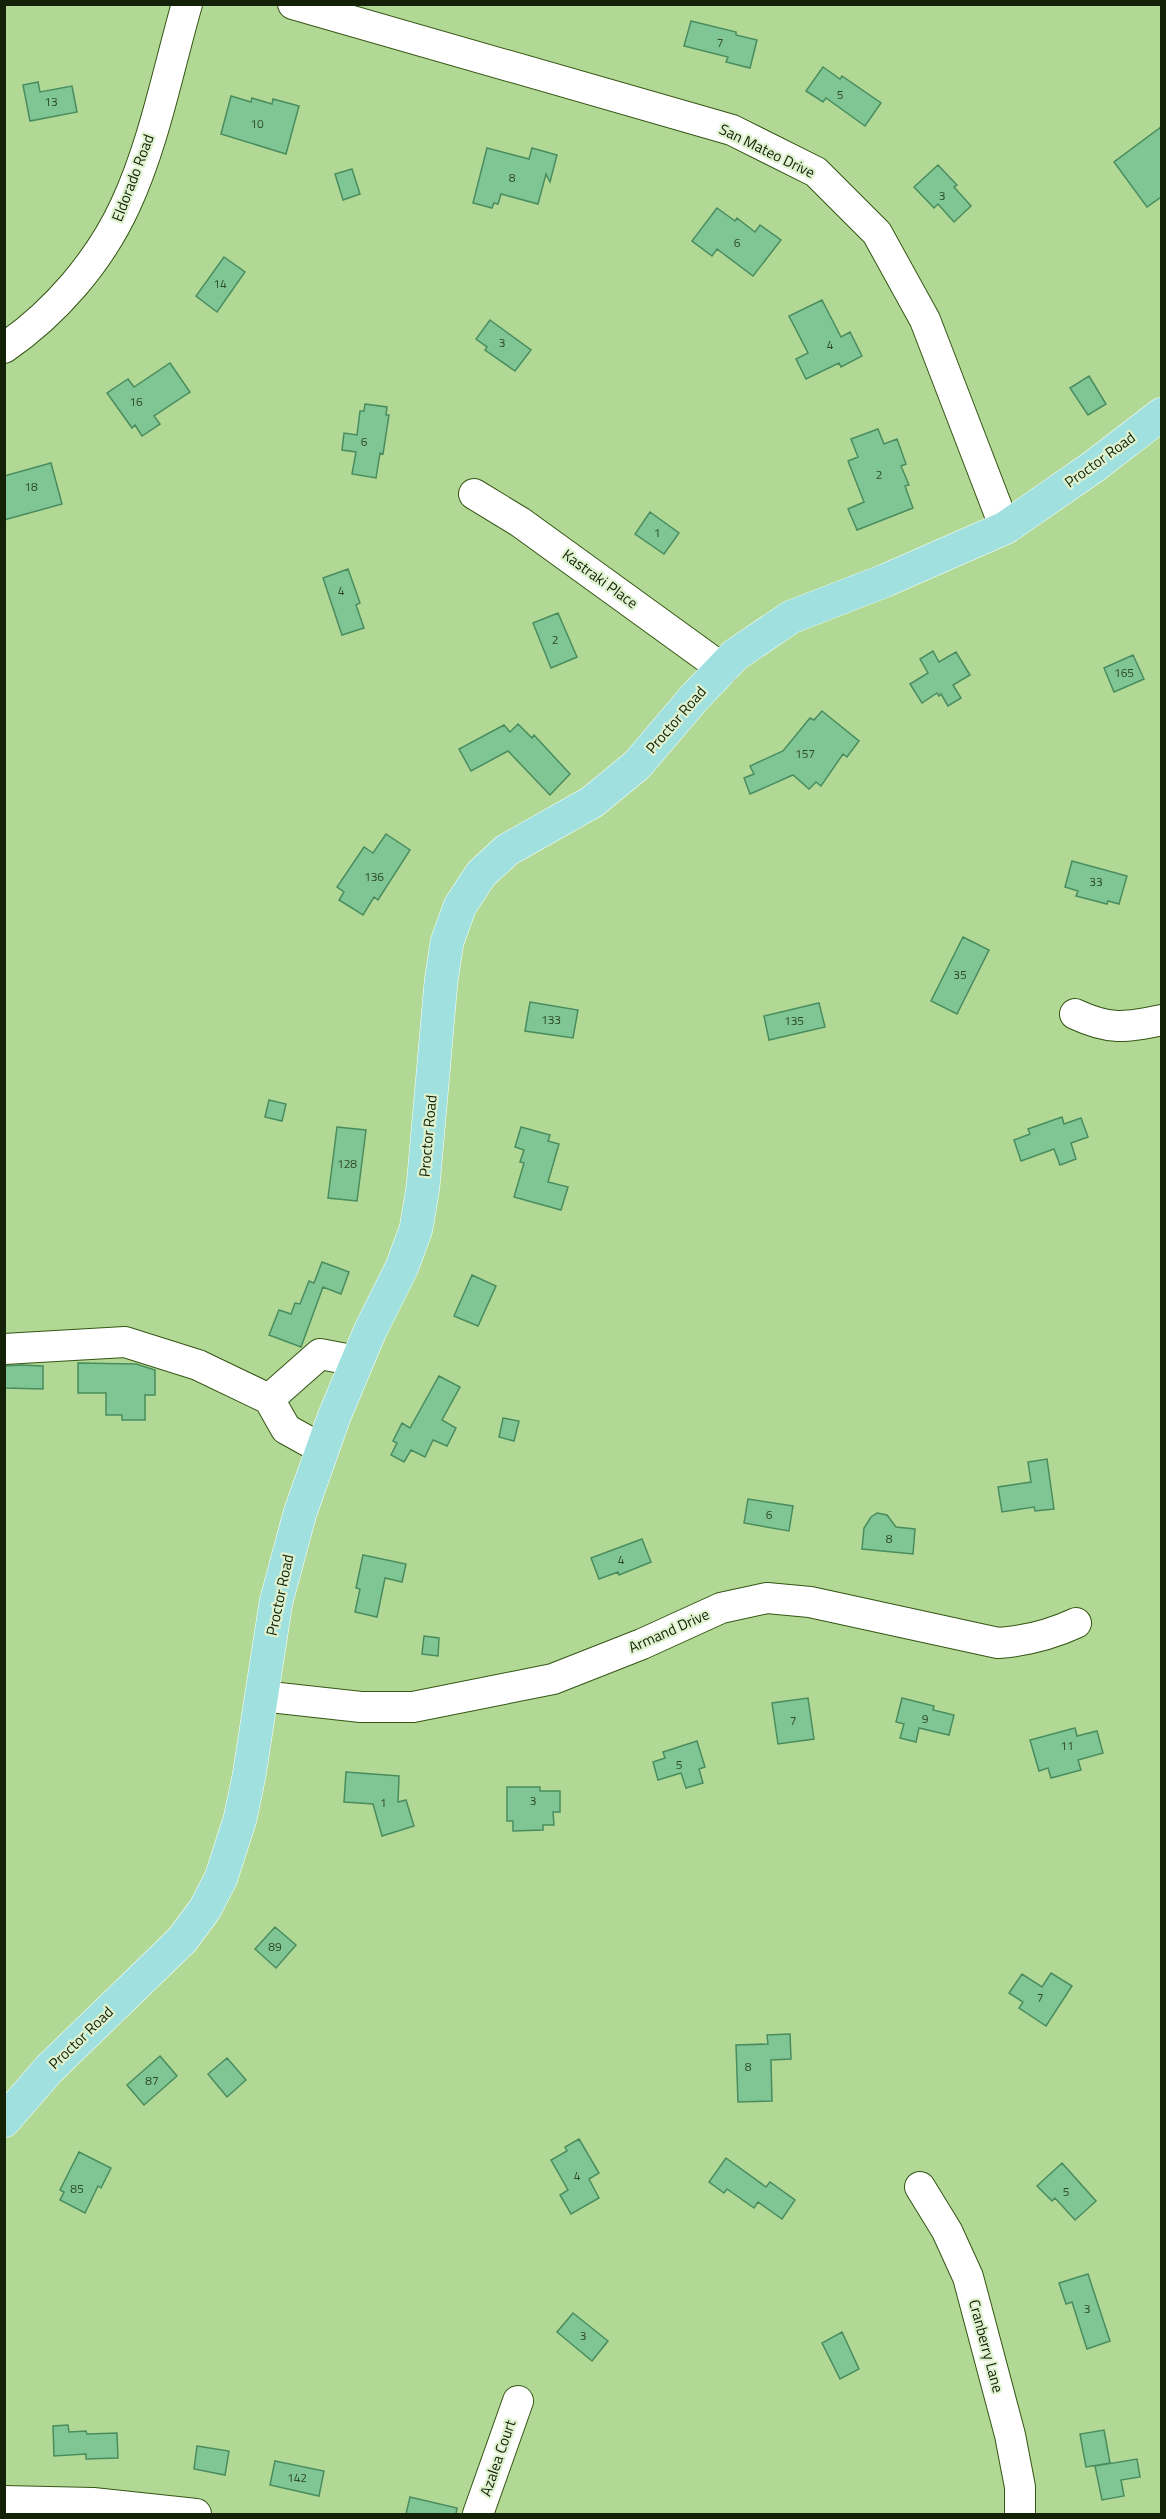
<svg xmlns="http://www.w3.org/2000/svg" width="1166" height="2519" font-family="'Titillium Web',sans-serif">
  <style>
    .building { fill: #80c594; stroke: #498d5f; stroke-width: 1.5 }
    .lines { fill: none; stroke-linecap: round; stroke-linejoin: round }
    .minor-casing { stroke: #355615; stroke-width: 32 }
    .major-casing { stroke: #fff; stroke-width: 34 }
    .minor { stroke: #fff; stroke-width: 30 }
    .major { stroke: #a0e1df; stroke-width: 33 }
    .labels { text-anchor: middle; stroke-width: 4.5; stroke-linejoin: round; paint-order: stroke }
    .number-label { font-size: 12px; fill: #2e4a2a }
    .street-label { font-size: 15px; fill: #132106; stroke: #def2d0 }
  </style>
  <rect width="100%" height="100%" fill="#b1d894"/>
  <!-- building -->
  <path class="building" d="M691 21 736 32V35L757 40 750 68 726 62 728 57 684 46Z
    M823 67 840 79 842 76 881 103 865 126 826 98 823 102 806 91Z
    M38 82 40 92 72 86 77 112 30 121 23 85Z
    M231 96 251 102 252 98 272 104 273 99 299 106 286 154 221 134Z
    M1161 127V197L1147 207 1114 162Z
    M487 148 529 159 532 148 557 155 550 182 546 174 538 204 501 194 498 204 494 203 492 208 473 203Z
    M938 165 957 185 954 187 971 206 954 222 938 204 934 208 914 187Z
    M352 169 360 194 343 200 335 174Z
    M717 208 735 221 737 218 755 232 760 225 781 240 753 276 717 249 712 256 692 241Z
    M224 257 245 272 217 312 196 296Z
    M822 300 841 337 850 332 862 356 841 367 839 363 806 379 796 359 808 353 789 316Z
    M490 320 531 350 515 371 485 350 487 347 476 339Z
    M170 363 190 392 154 416 160 424 142 436 135 425 132 428 107 393 128 379 134 387Z
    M1089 376 1106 404 1088 415 1070 388Z
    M365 404 387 407 386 415H389L383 454 380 453 376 478 352 474 356 452 342 450 344 433 357 435 360 411H364Z
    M878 429 884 444 897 439 906 464 901 466 909 485 905 486 913 508 857 530 848 509 864 502 848 461 858 457 851 439Z
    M51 463 62 504 4 520V476Z
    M650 512 679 533 664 554 635 534Z
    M348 569 360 603 356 605 364 628 342 635 323 578Z
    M558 613 577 657 551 668 533 623Z
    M933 651 939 662 956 652 970 675 953 685 961 698 948 706 941 694 939 696 937 693 922 703 910 684 928 673 920 659Z
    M1133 655 1144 679 1114 692 1104 668Z
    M822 711 859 741 847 757 843 754 821 786 816 782 809 789 793 775 750 794 744 778 754 774 750 766 783 751 810 718 814 720Z
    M518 724 532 738 534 735 570 774 550 795 508 751 471 771 459 749 504 725 510 732Z
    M386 834 410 850 378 900 374 897 363 915 339 900 344 892 337 887 364 847 373 853Z
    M1072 861 1127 876 1119 904 1108 901 1107 904 1076 896 1078 891 1065 887Z
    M963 937 989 950 957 1014 931 1001Z
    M530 1002 578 1010 573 1038 525 1031Z
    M819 1003 825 1027 769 1040 764 1016Z
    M269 1100 286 1104 282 1121 265 1117Z
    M1062 1117 1064 1124 1081 1118 1088 1137 1071 1143 1076 1159 1060 1165 1054 1149 1021 1161 1014 1140 1030 1134 1028 1129Z
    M337 1127 366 1130 357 1201 328 1198Z
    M521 1127 550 1135 548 1141 559 1144 548 1182 568 1187 561 1210 514 1197 524 1163 520 1162 524 1150 515 1147Z
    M322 1262 349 1272 341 1294 323 1287 301 1347 269 1335 279 1310 291 1314 295 1303 300 1304 309 1281 314 1283Z
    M472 1275 496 1286 478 1326 454 1316Z
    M78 1363 136 1364 155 1370V1395H145V1420H122V1415H106V1393H78Z
    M21 1365 43 1366V1389L4 1388V1366Z
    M439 1376 460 1387 442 1420 456 1428 447 1446 433 1440 425 1457 411 1450 404 1462 391 1455 397 1443 393 1441 402 1423 410 1428Z
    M503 1418 519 1421 514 1441 499 1437Z
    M1047 1459 1054 1509 1035 1511 1034 1507 1002 1512 998 1487 1031 1482 1028 1462Z
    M748 1499 793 1506 789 1531 744 1523Z
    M877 1513 887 1515 896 1527 915 1529 913 1554 862 1549 864 1528 871 1517Z
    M642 1539 651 1562 619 1575 618 1572 599 1579 591 1558Z
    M363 1555 406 1564 402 1582 385 1578 377 1617 355 1612 360 1589 356 1588Z
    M424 1636 439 1638 438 1656 422 1654Z
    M808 1698 814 1739 778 1744 772 1703Z
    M902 1698 934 1706 933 1710 954 1715 949 1735 919 1728 916 1742 900 1738 904 1724 896 1722Z
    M1075 1728 1077 1736 1097 1731 1103 1753 1078 1760 1081 1770 1051 1778 1048 1768 1039 1771 1030 1740Z
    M697 1741 705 1767 699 1769 703 1783 686 1788 681 1773 658 1780 653 1762 665 1758 663 1752Z
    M346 1772 399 1776 398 1802 406 1800 414 1826 382 1836 373 1804 344 1802Z
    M507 1787H540V1791H560V1812H553L554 1825H543V1830L513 1831V1821H507Z
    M275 1927 296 1945 276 1968 255 1949Z
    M1051 1973 1072 1986 1046 2026 1019 2008 1023 2002 1009 1993 1022 1974 1042 1987Z
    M790 2034 791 2059 771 2060 772 2101 738 2102 736 2045 768 2044 767 2035Z
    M160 2056 177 2076 144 2105 127 2085Z
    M227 2058 246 2080 227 2097 208 2074Z
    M579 2139 599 2173 589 2179 599 2198 571 2214 560 2195 568 2190 551 2160 567 2151 565 2147Z
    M79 2152 111 2168 101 2188 98 2186 85 2213 60 2200 64 2192 60 2190Z
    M726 2158 766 2187 770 2182 795 2200 782 2219 758 2202 754 2208 727 2189 724 2193 709 2182Z
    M1062 2163 1096 2201 1075 2220 1055 2198 1052 2201 1037 2186Z
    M1088 2274 1110 2341 1087 2349 1072 2302 1066 2304 1059 2283Z
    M573 2313 608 2341 592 2361 557 2332Z
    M842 2332 859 2369 840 2379 822 2343Z
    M68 2425 69 2432 86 2431 87 2434 117 2433 118 2458 86 2459V2454L54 2456 53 2426Z
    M1104 2430 1110 2463 1086 2467 1080 2434Z
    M197 2446 229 2451 225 2475 194 2469Z
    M1137 2459 1140 2477 1121 2480 1124 2496 1102 2500 1095 2466Z
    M275 2461 324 2471 319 2496 270 2485Z
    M410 2497 457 2508 456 2514H406Z"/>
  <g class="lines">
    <defs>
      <path id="minor" d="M293 4 732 130 816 172 877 233 925 320 1005 528
        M4 348C55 313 99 262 125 206 154 144 168 70 187 4
        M474 494 520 522 723 669
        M1075 1014C1109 1030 1125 1028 1162 1020
        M4 1349 125 1342 198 1365 269 1399
        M322 1449 286 1429 269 1399 320 1354 357 1361
        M261 1696 361 1707H413L553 1679 642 1644 721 1608 767 1598 810 1602 998 1643C1027 1641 1050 1635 1076 1623
        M920 2187 947 2231 968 2277 1010 2435 1020 2487V2514
        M4 2501 93 2503 196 2514
        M478 2514 518 2401"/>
      <path id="major" d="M4 2121 49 2069 182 1940 205 1909 221 1878 240 1819 249 1776 276 1602 300 1513 334 1417 370 1331 402 1267 416 1229 423 1187 441 982 447 942 460 906 481 874 507 850 592 802 637 765 694 698 735 655 791 617 884 581 1005 528 1093 467 1162 414"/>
    </defs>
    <!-- minor casing -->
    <use href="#minor" class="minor-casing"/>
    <!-- major casing -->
    <use href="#major" class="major-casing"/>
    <!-- minor -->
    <use href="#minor" class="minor"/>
    <!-- major -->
    <use href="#major" class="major"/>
  </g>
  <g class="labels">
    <!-- number labels -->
    <g class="number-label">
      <text x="720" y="47">7</text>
      <text x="840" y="99">5</text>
      <text x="51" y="106">13</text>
      <text x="257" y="128">10</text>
      <text x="512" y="182">8</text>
      <text x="942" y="200">3</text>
      <text x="737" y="247">6</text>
      <text x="220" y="288">14</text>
      <text x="502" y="347">3</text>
      <text x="830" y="349">4</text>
      <text x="136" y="406">16</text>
      <text x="364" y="446">6</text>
      <text x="879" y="479">2</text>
      <text x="31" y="491">18</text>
      <text x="657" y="537">1</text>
      <text x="341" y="595">4</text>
      <text x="555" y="644">2</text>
      <text x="1124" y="677">165</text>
      <text x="805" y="758">157</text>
      <text x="374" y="881">136</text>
      <text x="1096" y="886">33</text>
      <text x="960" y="979">35</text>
      <text x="551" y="1024">133</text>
      <text x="794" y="1025">135</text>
      <text x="347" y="1168">128</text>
      <text x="769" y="1519">6</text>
      <text x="889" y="1543">8</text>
      <text x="621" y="1564">4</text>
      <text x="925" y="1723">9</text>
      <text x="793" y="1725">7</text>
      <text x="1067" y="1750">11</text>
      <text x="679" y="1769">5</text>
      <text x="533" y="1805">3</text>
      <text x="383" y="1807">1</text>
      <text x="275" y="1951">89</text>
      <text x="1040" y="2002">7</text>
      <text x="748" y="2071">8</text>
      <text x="152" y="2085">87</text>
      <text x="577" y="2180">4</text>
      <text x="77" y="2193">85</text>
      <text x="1066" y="2196">5</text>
      <text x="1087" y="2313">3</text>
      <text x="583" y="2340">3</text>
      <text x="297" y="2482">142</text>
    </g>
    <!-- street labels -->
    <g class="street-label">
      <text transform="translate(767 151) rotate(26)" y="5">San Mateo Drive</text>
      <text transform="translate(133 178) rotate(-69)" y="5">Eldorado Road</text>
      <text transform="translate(1100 460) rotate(-36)" y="5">Proctor Road</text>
      <text transform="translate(600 579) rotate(36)" y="5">Kastraki Place</text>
      <text transform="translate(676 720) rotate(-49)" y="5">Proctor Road</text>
      <text transform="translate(428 1136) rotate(-85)" y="5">Proctor Road</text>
      <text transform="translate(280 1595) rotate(-78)" y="5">Proctor Road</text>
      <text transform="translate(669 1631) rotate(-24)" y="5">Armand Drive</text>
      <text transform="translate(81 2038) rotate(-44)" y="5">Proctor Road</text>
      <text transform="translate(986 2346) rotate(75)" y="5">Cranberry Lane</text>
      <text transform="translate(498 2458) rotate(-71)" y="5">Azalea Court</text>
    </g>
  </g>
  <!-- border -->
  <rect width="1166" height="2519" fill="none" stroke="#132106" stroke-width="12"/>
</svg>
